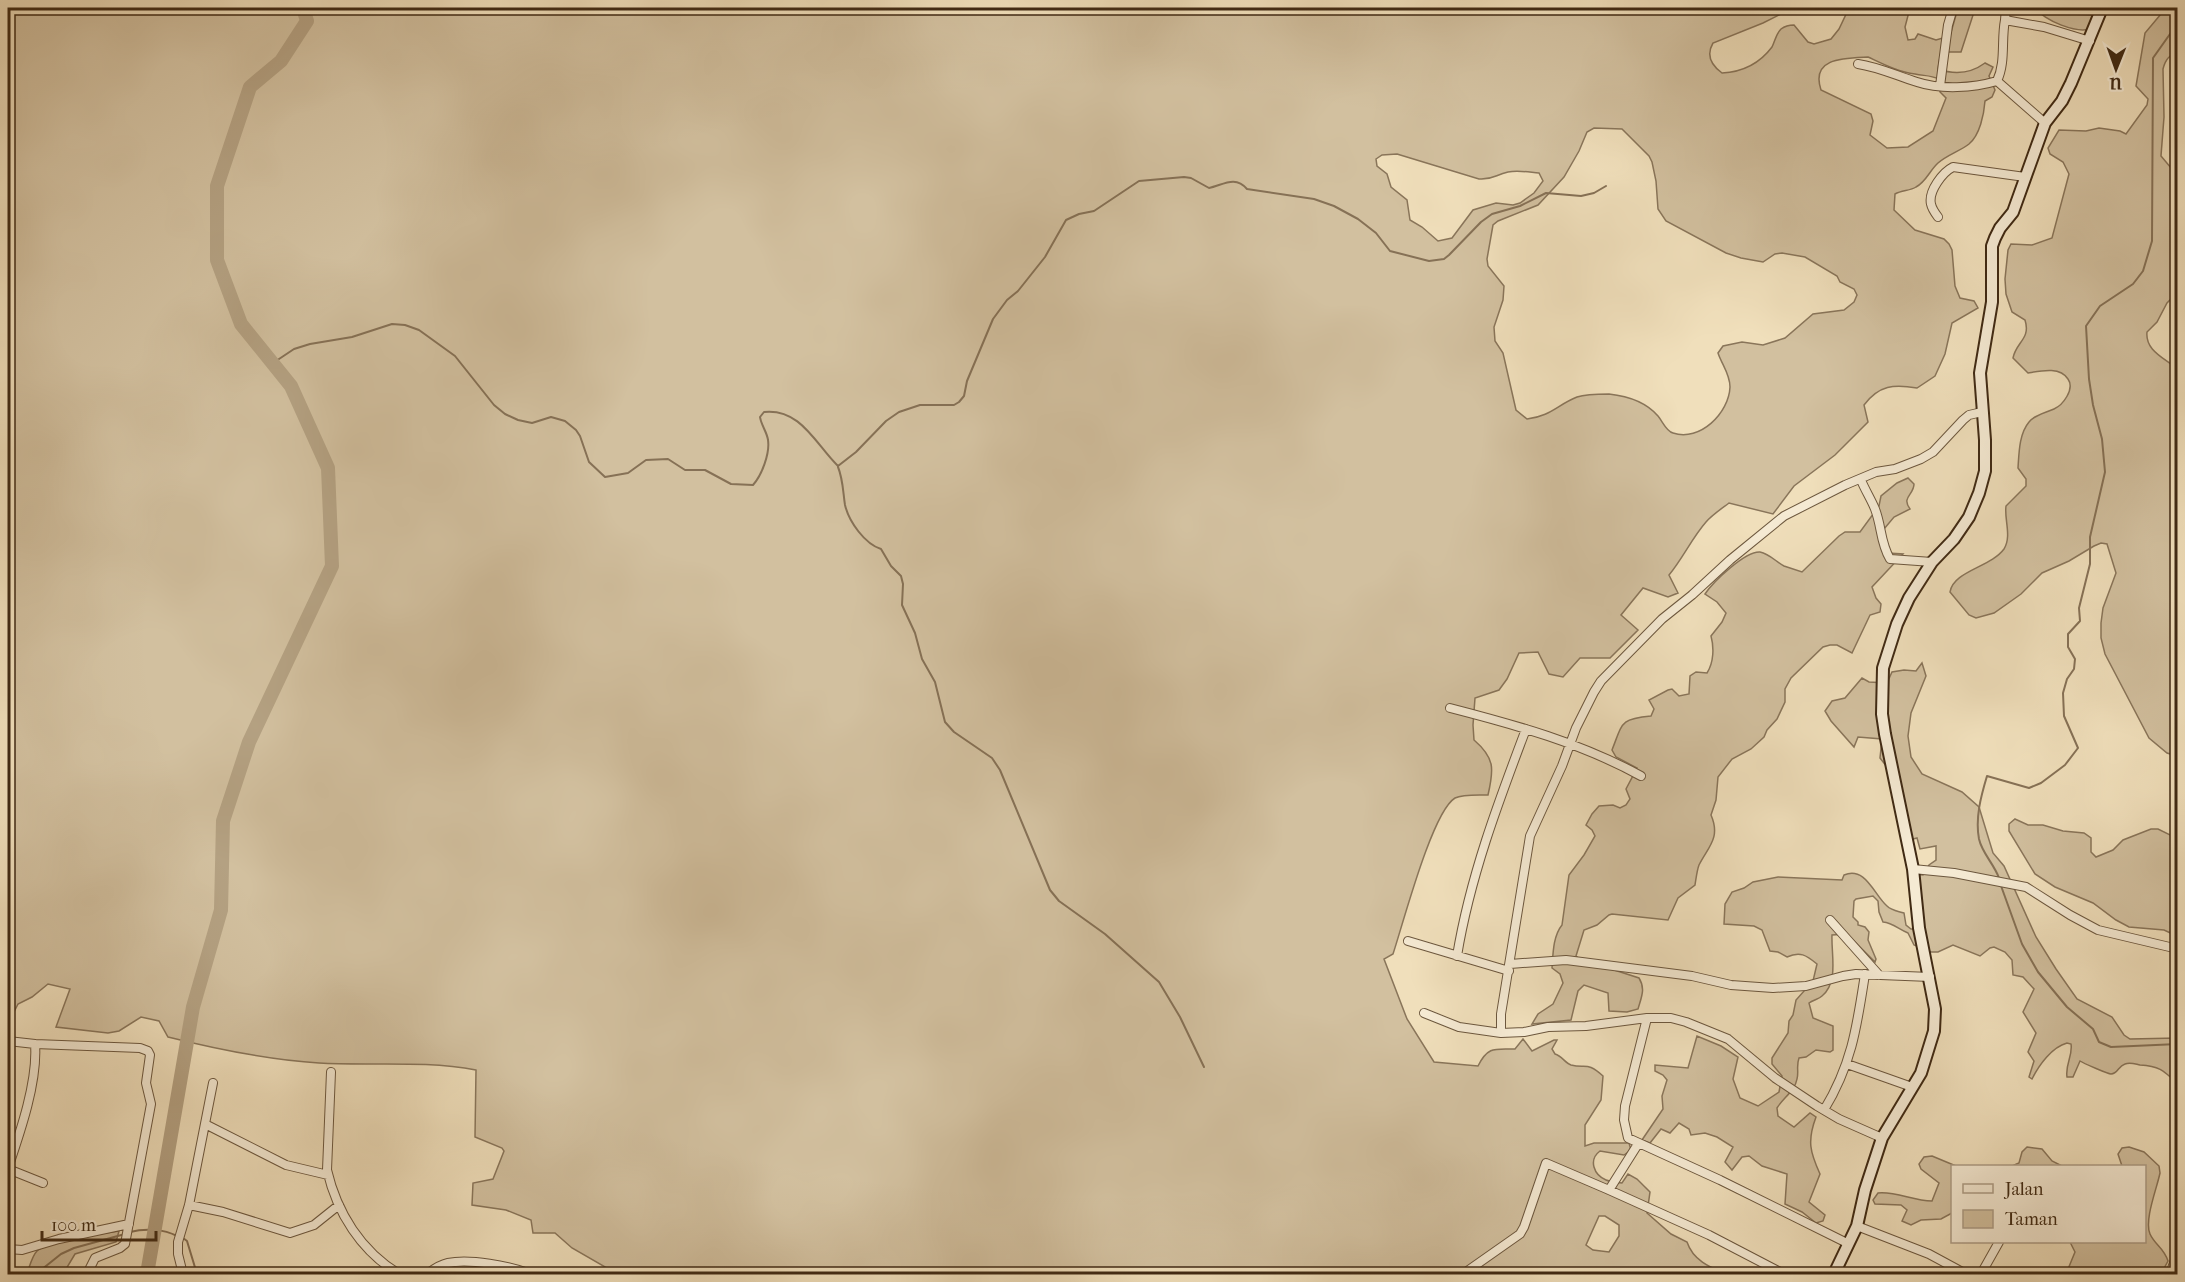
<svg xmlns="http://www.w3.org/2000/svg" width="2185" height="1282" font-family="'IM FELL French Canon',serif">
  <style>
    .green { fill: #d2c09f; stroke: #89755a; stroke-width: 1.5; fill-rule: evenodd }
    .lines { fill: none; stroke-linecap: round; stroke-linejoin: round }
    .stream { stroke: #867156; stroke-width: 2 }
    .river { stroke: #b4a182; stroke-width: 14 }
    .minor-casing { stroke: #6c573e; stroke-width: 10 }
    .secondary-casing { stroke: #402a14; stroke-width: 14 }
    .minor { stroke: #f5ead3; stroke-width: 8 }
    .secondary { stroke: #f5ead3; stroke-width: 10 }
  </style>
  <rect width="100%" height="100%" fill="#f0dfbb"/>
  <filter id="stains"><feTurbulence type="fractalNoise" baseFrequency=".00333" numOctaves="4"/><feColorMatrix values="0 0 0 0 .2 0 0 0 0 .09 0 0 0 0 .02 0 0 0 .5 -.17"/></filter>
  <radialGradient id="worn" r=".72"><stop offset=".6" stop-color="#630" stop-opacity="0"/><stop offset="1" stop-color="#630" stop-opacity=".3"/></radialGradient>
  <!-- green -->
  <path class="green" d="M8 8H1793L1763 23 1713 43C1706 55 1711 65 1722 73 1742 72 1760 63 1772 47 1775 41 1776 34 1781 29 1785 26 1789 25 1794 25L1808 42 1814 44 1831 39 1839 29 1849 8H1910L1905 27 1908 40 1915 39 1918 34 1936 40 1950 36 1958 8H1978L1973 15 1961 52H1949L1940 57 1938 69C1955 75 1970 74 1985 63L1993 67 1989 76 1995 90 1992 97 1985 101C1984 114 1980 135 1969 144 1960 151 1947 155 1938 163 1930 170 1926 182 1916 187 1910 191 1902 190 1895 194L1894 210 1915 230 1944 239 1949 244 1952 250 1955 286 1960 298 1974 301 1978 308 1952 323 1945 354 1935 376 1917 388C1894 384 1879 385 1864 405L1868 422 1835 455 1794 486 1773 514 1729 503C1721 509 1712 515 1706 522 1692 538 1683 558 1669 575L1678 593 1668 597 1643 588 1621 615 1638 630 1610 658H1580L1563 677 1549 674 1538 652 1519 653 1507 679 1499 690 1475 698 1473 725 1474 740C1495 758 1494 769 1488 795 1479 795 1463 794 1455 798 1432 812 1403 924 1393 954L1384 959 1407 1019 1434 1062 1478 1066C1488 1046 1495 1049 1515 1049L1523 1039 1532 1051 1554 1040H1557L1552 1049 1555 1054C1562 1056 1565 1063 1571 1065 1586 1069 1587 1061 1603 1076L1601 1100 1585 1125V1146L1594 1143H1629L1631 1150 1624 1155 1600 1151C1588 1160 1594 1175 1606 1180 1611 1182 1617 1182 1622 1183L1628 1174 1637 1179 1650 1192 1647 1213 1671 1234 1687 1242C1693 1260 1709 1267 1726 1274H1653L1635 1268 1631 1274H604L607 1268 572 1248 555 1233H533L531 1220 506 1210 472 1205 473 1183 493 1179 504 1151 502 1148 475 1137 476 1070C424 1060 371 1066 319 1063 269 1060 216 1049 168 1037L159 1021 141 1017 119 1031 108 1033 56 1027 70 989 48 984 32 997 18 1004 8 1024ZM1868 57C1883 64 1898 72 1915 74 1924 76 1930 75 1939 79L1940 92 1946 98 1933 131 1908 147 1887 148 1870 135 1873 121 1871 114 1821 90C1810 57 1846 58 1868 57ZM1594 128 1622 129 1649 156 1652 162 1656 181 1658 209 1666 221 1726 253 1741 258 1763 262 1775 254 1782 253 1805 257 1837 276 1840 282 1854 289 1857 295 1854 302 1844 310 1813 314 1785 338 1763 345 1742 342 1723 346 1718 353C1722 365 1730 374 1730 387 1729 413 1700 442 1673 433 1666 431 1663 422 1658 416 1646 402 1627 396 1609 394 1599 394 1586 394 1577 397 1557 405 1551 416 1527 419L1516 410 1503 353 1495 341 1494 327 1503 300 1504 286 1488 266 1487 259 1493 225 1498 221 1538 205 1564 177 1579 151 1587 132ZM1397 154 1479 179C1493 180 1495 175 1508 172 1518 170 1528 172 1539 173L1543 181 1534 193 1520 203 1513 205 1496 203 1473 210 1452 238 1438 241 1422 227 1410 220 1407 200 1391 187 1387 174 1377 166 1376 159 1382 155ZM1599 1216H1605L1619 1225V1236L1609 1252 1593 1250 1586 1245Z
    M2036 8H2056L2071 14 2094 15 2092 28C2079 35 2042 20 2036 8Z
    M2166 8H2178L2177 54C2169 54 2165 61 2163 69L2164 117 2161 156 2177 175V293L2167 303 2157 322 2147 332C2145 351 2165 358 2177 369V756L2167 753 2149 738 2105 654 2101 638V623L2103 608 2116 573 2107 544 2101 543 2094 546 2069 561 2042 573 2021 594 1994 613 1976 618 1969 615 1950 592C1953 571 1991 567 2004 549 2012 536 2004 519 2006 506L2026 486V479L2018 468C2019 453 2019 434 2029 422 2034 415 2045 413 2054 409 2063 405 2075 389 2068 379 2060 366 2040 371 2028 373L2013 358C2016 342 2031 339 2025 320L2012 312 2006 294 2005 279 2008 250 2011 244 2032 245 2052 238 2069 174 2063 162 2050 154 2048 148 2059 130 2086 131 2099 128 2120 131 2126 134 2147 105 2148 99 2136 86 2145 33Z
    M1908 478 1914 484C1914 495 1901 497 1910 509L1894 517 1884 529 1887 553 1903 554 1872 587 1876 598 1881 604 1880 612 1870 615 1852 653 1837 645H1830L1823 647 1791 678 1785 689V702L1777 719 1767 730 1764 737 1751 749 1732 759 1718 777 1716 800 1711 815C1721 838 1708 847 1699 865 1697 870 1696 879 1695 885L1678 898 1668 920 1612 914 1609 915 1597 925 1584 930 1576 956 1587 965 1608 968 1639 978C1646 989 1641 998 1638 1009L1627 1012 1609 1011 1608 993 1584 985 1578 991 1571 1020 1532 1024 1538 1014 1553 1004 1563 983 1560 974 1552 968C1553 954 1553 936 1562 925L1569 875 1584 855 1595 836 1592 830 1586 825 1592 814 1599 806 1613 805 1620 808 1626 805 1630 799 1626 789 1637 768 1616 757 1612 750C1623 722 1620 719 1651 716L1654 709 1649 700 1668 690 1672 689 1679 696 1689 694 1690 676 1696 672 1707 673C1714 662 1714 647 1711 636L1722 622 1726 613 1717 602 1705 594C1713 582 1745 551 1760 552 1770 554 1776 562 1784 566 1790 568 1796 570 1802 572L1839 536 1845 532H1860L1879 506 1881 496 1897 483Z
    M1922 663 1926 676 1911 713 1908 736 1911 757 1922 774 1962 792 1979 807 1993 853 2004 866 2036 937 2056 969 2077 999 2112 1017 2124 1035 2130 1039 2177 1038V1083C2163 1070 2159 1066 2140 1065 2135 1064 2130 1062 2125 1064 2118 1066 2118 1074 2111 1074 2108 1074 2083 1063 2080 1061L2073 1077H2067C2065 1064 2073 1056 2071 1044L2067 1043C2052 1047 2039 1065 2032 1079L2029 1077 2034 1061 2028 1052 2036 1033 2023 1012 2034 989 2023 977 2013 975 2012 960 2005 952 1994 947 1990 948 1980 956 1953 945 1938 952H1931L1914 945 1908 933C1898 929 1893 923 1883 922L1879 912 1878 901 1873 896 1856 899 1854 901 1853 917 1858 922V925L1865 927 1869 932 1868 940 1876 959 1875 962 1847 934 1832 935C1831 954 1839 982 1822 996 1819 999 1813 1000 1809 1003L1813 1018 1833 1026V1050L1830 1052 1816 1050 1806 1057 1799 1058C1796 1066 1799 1072 1797 1079 1795 1091 1783 1098 1777 1108L1778 1116 1794 1127 1810 1113 1816 1117C1807 1141 1810 1152 1820 1174L1809 1202 1825 1215 1823 1221 1816 1223 1802 1212 1785 1204 1787 1174 1762 1166 1749 1156 1742 1157 1732 1170 1725 1162 1733 1147 1717 1137 1705 1133 1691 1135 1689 1129 1679 1123 1670 1133 1661 1129 1650 1143 1642 1140 1663 1109 1662 1096 1667 1080 1663 1075 1655 1071V1065L1688 1068 1697 1036 1721 1046 1738 1057 1733 1079 1740 1098 1758 1106 1779 1092 1782 1076 1772 1064V1058L1788 1033 1789 1021 1793 1015 1796 1000 1813 981 1817 964C1806 955 1800 951 1787 957L1778 952 1770 951 1762 930 1754 926 1724 924 1725 904 1732 892 1744 888 1753 882 1778 877 1842 880 1844 875C1866 866 1874 895 1887 906 1892 911 1898 911 1904 913L1906 925 1911 929H1916L1911 874 1923 875 1929 865 1936 860V846L1920 849 1917 838 1902 842 1887 767 1880 758 1882 739 1858 737 1854 747 1831 721 1825 711 1832 701 1845 698 1862 678 1869 682 1887 683 1892 672 1904 670 1916 671Z
    M2015 819 2028 825H2043L2063 831 2084 833 2091 838V852L2096 857 2113 850 2123 840 2151 829H2158L2170 835 2177 831V936L2164 930 2129 927 2116 920 2093 903 2055 887 2035 874 2009 831V824Z
    M2027 1147 2042 1149 2052 1161 2062 1166H2012L2019 1163 2022 1152Z
    M2129 1147 2144 1152 2159 1166 2160 1173C2157 1188 2144 1220 2150 1234 2155 1245 2164 1248 2168 1261L2161 1274H2066L2075 1252 2070 1242H2144V1166H2122L2118 1154 2122 1148Z
    M1932 1156 1956 1166H1952V1213L1941 1219 1921 1220 1911 1225 1902 1221 1907 1210 1901 1205 1875 1204 1873 1200 1878 1193C1896 1191 1913 1201 1932 1201L1939 1183 1921 1169 1919 1164 1924 1157Z
    M119 1231 116 1242 75 1254 63 1274H20L27 1273C30 1266 32 1256 37 1251 48 1242 103 1233 119 1231Z"/>
  <g class="lines">
    <!-- stream -->
    <path class="stream" d="M273 363 294 349 310 344 352 337 392 324 405 325 419 330 455 356 494 405 505 414 518 420 532 423 551 417 565 421 576 430 580 436 589 462 605 477 628 473 646 460 668 459 685 470H705L731 484 753 485C762 475 770 453 768 440 767 432 761 425 760 417L764 412C801 408 816 445 838 466L856 452 886 421 899 412 920 405H954L959 402 964 396 967 381 993 319 1007 300 1018 291 1045 257 1066 220 1079 214 1094 211 1139 181 1184 177 1191 178 1209 188C1223 185 1235 175 1247 189L1314 199 1334 206 1358 219 1376 233 1390 251 1429 261 1444 259 1449 255 1481 222 1492 214 1520 206 1546 193 1581 196 1594 193 1606 186
      M838 467C843 479 843 492 845 505 849 522 865 544 881 549L891 566 901 576 903 584 902 605 915 633 922 659 935 682 945 722 954 732 992 758 1000 770 1050 890 1059 901 1105 934 1159 982 1180 1017 1204 1067
      M1999 878C1994 864 1982 853 1979 839 1975 818 1981 796 1987 776L2029 788 2041 783 2065 765 2078 748 2064 716 2063 693 2067 679 2074 669 2075 659 2068 647V634L2080 621 2079 608 2090 564V537L2105 472 2102 439 2093 405 2089 379 2086 326 2100 306 2133 284 2143 271 2152 241 2153 58 2170 34 2178 26
      M2000 883 2022 944 2038 972 2067 1007 2093 1029 2099 1042 2111 1047 2178 1044
      M130 1232C145 1228 164 1229 177 1236
      M183 1238 187 1241 197 1274
      M36 1274 61 1254 74 1248 125 1234"/>
    <!-- river -->
    <path class="river" d="M147 1274 193 1007 221 910 223 821 249 742 332 566 328 468 291 386 241 324 217 260V186L250 87 281 61 307 21 303 8"/>
    <defs>
      <path id="minor" d="M2005 20 2006 8
        M1858 64C1879 67 1897 76 1917 82 1941 90 1973 88 1997 81 2006 62 2001 40 2005 20L2044 27 2090 41
        M1997 81 2045 123
        M1940 86 1948 25 1953 8
        M1938 217C1935 213 1932 209 1931 204 1928 191 1943 172 1953 167L2025 177
        M1861 480C1865 490 1871 499 1875 509 1882 527 1880 542 1890 559L1932 562
        M1450 708C1516 725 1581 743 1641 776
        M1913 869 1954 873 2026 887 2070 915 2098 930 2178 949
        M1830 920 1879 975
        M1408 941 1509 971
        M1457 956C1470 877 1498 803 1526 729
        M1510 964 1566 960 1582 962 1692 976 1731 985 1773 988 1806 986 1843 976 1856 974 1930 977
        M1424 1013 1459 1027 1501 1033 1524 1032 1548 1027 1586 1026 1647 1018H1671L1686 1022 1728 1039 1775 1078 1817 1106 1839 1119 1882 1138
        M1647 1018 1625 1106 1624 1120 1628 1138 1720 1180 1849 1244
        M1501 1033V1014L1530 836 1562 766 1576 728 1594 692 1601 681 1662 619 1692 595 1730 560 1784 516 1845 485 1876 472 1895 469 1921 459 1933 452 1963 420 1969 415 1982 412
        M8 1041 35 1044C38 1081 20 1133 8 1168
        M35 1044 140 1048 148 1051 150 1055 146 1083 151 1104 125 1244 120 1248 95 1258 87 1274
        M1847 1064 1912 1087
        M331 1072 327 1170C337 1213 361 1251 399 1274
        M1824 1110C1852 1064 1857 1026 1865 974
        M205 1124 286 1165 328 1175
        M1638 1144 1609 1190 1709 1235 1784 1274
        M8 1169 43 1183
        M189 1205 223 1212 290 1233 314 1225 339 1205
        M1857 1226 1929 1254 1966 1274
        M8 1249 22 1250 59 1239 129 1224
        M183 1274 178 1254V1242L189 1205 213 1083
        M427 1274C434 1269 439 1265 448 1263 469 1258 510 1266 531 1274
        M1463 1274 1520 1234 1524 1227 1546 1163 1609 1190
        M1981 1274 1999 1242
        M2170 1274 2178 1252"/>
      <path id="secondary" d="M1834 1274 1857 1226 1865 1190 1882 1138 1921 1073 1934 1031 1935 1009 1919 928 1913 869 1885 734 1882 714 1883 668 1897 624 1909 598 1932 562 1954 539 1969 517 1979 493 1985 471V440L1980 373 1992 302V246L1995 238 2000 228 2013 212 2045 123 2062 101 2071 83 2102 8"/>
    </defs>
    <!-- minor casing -->
    <use href="#minor" class="minor-casing"/>
    <!-- secondary casing -->
    <use href="#secondary" class="secondary-casing"/>
    <!-- minor -->
    <use href="#minor" class="minor"/>
    <!-- secondary -->
    <use href="#secondary" class="secondary"/>
  </g>
  <!-- margin -->
  <rect width="2185" height="1282" fill="none" stroke="#f0dfbb" stroke-width="30"/>
  <rect x="9" y="9" width="2167" height="1264" fill="none" stroke="#402a14" stroke-width="3"/>
  <rect x="15" y="15" width="2155" height="1252" fill="none" stroke="#402a14" stroke-width="1.5"/>
  <!-- legend -->
  <rect x="1951" y="1165" width="195" height="78" fill="#f5ead3" stroke="#ad9d87" stroke-width="1.5"/>
  <rect x="1963" y="1184" width="30" height="9" fill="#f5ead3" stroke="#ad9d87" stroke-width="1.5"/>
  <text x="2005" y="1195" font-size="18" fill="#402a14">Jalan</text>
  <rect x="1963" y="1210" width="30" height="18" fill="#d2c09f" stroke="#ad9d87" stroke-width="1.5"/>
  <text x="2005" y="1225" font-size="18" fill="#402a14">Taman</text>
  <!-- north arrow -->
  <g transform="translate(2116 69) rotate(181)" stroke="#f5ead3" stroke-width="4.5" paint-order="stroke">
  <path d="M0-4.5L10 22L0 15L-10 22Z" fill="#402a14"/>
  <text y="-9" font-size="16" font-weight="bold" text-anchor="middle" fill="#402a14">U</text>
  </g>
  <!-- scale -->
  <path d="M42 1231v9h114v-9" fill="none" stroke="#402a14" stroke-width="3"/>
  <text x="51" y="1231" font-size="18" fill="#402a14" stroke="#f5ead3" stroke-width="4.5" paint-order="stroke">100 m</text>
  <rect width="100%" height="100%" filter="url(#stains)"/>
  <rect width="100%" height="100%" fill="url(#worn)"/>
</svg>
